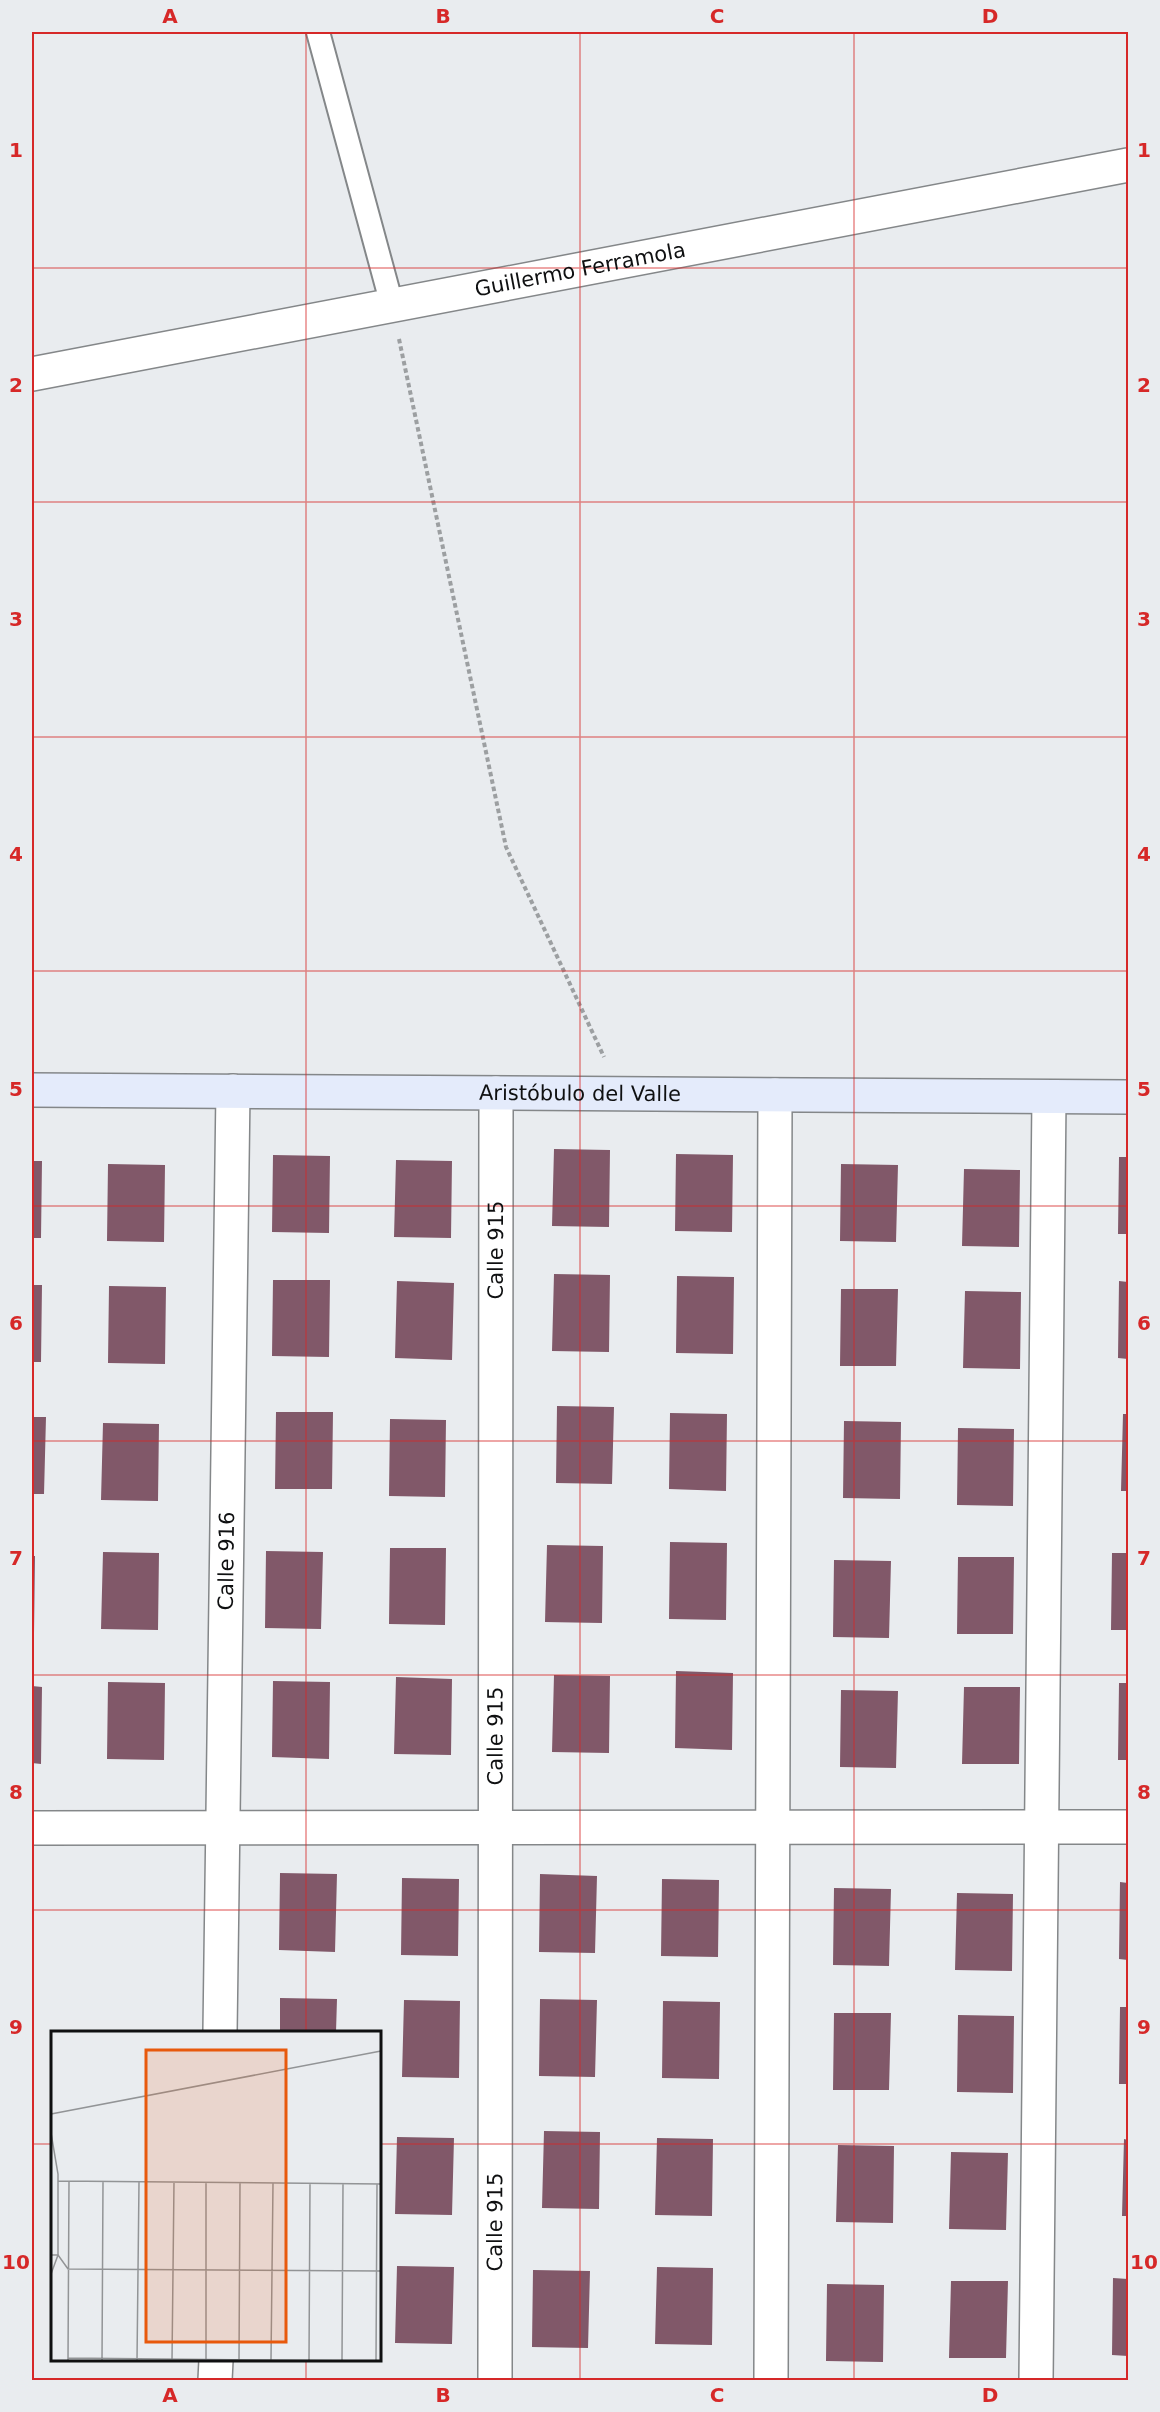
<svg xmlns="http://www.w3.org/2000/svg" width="1160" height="2412" font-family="'DejaVu Sans',sans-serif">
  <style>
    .building { fill: #815869 }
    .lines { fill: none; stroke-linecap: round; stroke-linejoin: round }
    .lane-casing { stroke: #848789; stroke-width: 26 }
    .street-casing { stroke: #848789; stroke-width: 36 }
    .secondary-casing { stroke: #848789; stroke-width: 36 }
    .path { stroke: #9c9fa1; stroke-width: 4; stroke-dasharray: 4.5 3; stroke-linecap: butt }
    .lane { stroke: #fff; stroke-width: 22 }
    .street { stroke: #fff; stroke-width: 33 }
    .secondary { stroke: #e4ebfb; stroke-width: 33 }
    .grid { fill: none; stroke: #d62828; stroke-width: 1.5; stroke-opacity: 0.55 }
    .labels { text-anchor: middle; stroke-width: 5; stroke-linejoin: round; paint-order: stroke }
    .street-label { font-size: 21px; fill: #0f1011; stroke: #e9ecef }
    .inset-road { fill: none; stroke: #929496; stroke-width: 1.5 }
    .view { fill: #e8590c; fill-opacity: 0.15; stroke: #e8590c; stroke-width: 3 }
    .inset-edge { fill: none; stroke: #0f1011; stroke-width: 3 }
    .neatline { fill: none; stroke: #d62828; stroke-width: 2 }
    .grid-label { font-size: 20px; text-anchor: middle; font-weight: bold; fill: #d62828 }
  </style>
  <rect width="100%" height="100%" fill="#e9ecef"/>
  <!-- building -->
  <path class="building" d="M554 1149 610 1150 609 1227 552 1226Z
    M676 1154 733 1155 732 1232 675 1231Z
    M273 1155 330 1156 329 1233 272 1232Z
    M1119 1157H1128V1234H1118Z
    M396 1160 452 1161 451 1238 394 1237Z
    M32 1161H42L41 1238H32Z
    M108 1164 165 1165 164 1242 107 1241Z
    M841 1164 898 1165 896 1242 840 1241Z
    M964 1169 1020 1170 1019 1247 962 1246Z
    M554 1274 610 1275 609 1352 552 1351Z
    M677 1276 734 1277 733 1354 676 1353Z
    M273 1280H330L329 1357 272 1356Z
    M397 1281 454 1283 452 1360 395 1358Z
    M1119 1281 1128 1282V1359L1118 1358Z
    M32 1285H42L41 1362H32Z
    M109 1286 166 1287 165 1364 108 1363Z
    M841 1289H898L896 1366H840Z
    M965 1291 1021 1292 1020 1369 963 1368Z
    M557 1406 614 1407 612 1484 556 1483Z
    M276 1412H333L332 1489H275Z
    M670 1413 727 1414 726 1491 669 1489Z
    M1123 1414H1128V1491H1121Z
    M32 1417H46L44 1494H32Z
    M390 1419 446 1420 445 1497 389 1496Z
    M844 1421 901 1422 900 1499 843 1498Z
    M103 1423 159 1424 158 1501 101 1500Z
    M958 1428 1014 1429 1013 1506 957 1505Z
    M670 1542 727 1543 726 1620 669 1619Z
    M547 1545 603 1546 602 1623 545 1622Z
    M390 1548H446L445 1625 389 1624Z
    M266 1551 323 1552 321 1629 265 1628Z
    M103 1552 159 1553 158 1630 101 1629Z
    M1112 1553H1128V1630H1111Z
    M32 1556H35L34 1633H32Z
    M958 1557H1014L1013 1634H957Z
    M834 1560 891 1561 889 1638 833 1637Z
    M676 1671 733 1673 732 1750 675 1748Z
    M554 1675 610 1676 609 1753 552 1752Z
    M396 1677 452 1679 451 1755 394 1754Z
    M273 1681 330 1682 329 1759 272 1757Z
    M108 1682 165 1683 164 1760 107 1759Z
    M1119 1683H1128V1760H1118Z
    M32 1686 42 1687 41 1764 32 1763Z
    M964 1687H1020L1019 1764H962Z
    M841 1690 898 1691 896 1768 840 1767Z
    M280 1873 337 1874 335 1952 279 1950Z
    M540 1874 597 1876 595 1953 539 1952Z
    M402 1878 459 1879 458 1956 401 1955Z
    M662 1879 719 1880 718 1957 661 1956Z
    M1120 1882 1128 1883V1960L1119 1959Z
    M834 1888 891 1889 889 1966 833 1965Z
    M957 1893 1013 1894 1012 1971 955 1970Z
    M280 1998 337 1999 336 2032H280Z
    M540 1999 597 2000 595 2077 539 2076Z
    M404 2000 460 2001 459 2078 402 2077Z
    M663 2001 720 2002 719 2079 662 2078Z
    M1120 2007H1128V2084H1119Z
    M834 2013H891L889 2090H833Z
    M958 2015 1014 2016 1013 2093 957 2092Z
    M544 2131 600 2132 599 2209 542 2208Z
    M397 2137 454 2138 452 2215 395 2214Z
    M657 2138 713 2139 712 2216 655 2215Z
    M1124 2139 1128 2140V2216H1122Z
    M838 2145 894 2146 893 2223 836 2222Z
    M951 2152 1008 2153 1006 2230 949 2229Z
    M397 2266 454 2267 452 2344 395 2343Z
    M657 2267 713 2268 712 2345 655 2344Z
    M533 2270 590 2271 588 2348 532 2347Z
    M1113 2278 1128 2279V2356L1112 2355Z
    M951 2281H1008L1006 2358H949Z
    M827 2284 884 2285 883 2362 826 2361Z"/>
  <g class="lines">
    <defs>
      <path id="lane" d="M318 32 392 305"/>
      <g id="street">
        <path id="s1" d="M32 374 1128 165"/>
        <path d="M32 1828 1128 1827"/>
        <path id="s2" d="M220 2032 233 1091"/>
        <path d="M215 2380 216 2360"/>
        <path id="s3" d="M495 2380 496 1093"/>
        <path d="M771 2380 775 1095"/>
        <path d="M1036 2380 1049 1097"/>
      </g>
      <g id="secondary">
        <path id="s4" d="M32 1090 1128 1097"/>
      </g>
    </defs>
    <!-- lane casing -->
    <use href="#lane" class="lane-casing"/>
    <!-- street casing -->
    <use href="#street" class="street-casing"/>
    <!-- secondary casing -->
    <use href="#secondary" class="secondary-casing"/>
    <!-- path -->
    <path class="path" d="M399 339 506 847 604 1057"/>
    <!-- lane -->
    <use href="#lane" class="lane"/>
    <!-- street -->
    <use href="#street" class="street"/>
    <!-- secondary -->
    <use href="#secondary" class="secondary"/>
  </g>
  <!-- grid -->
  <path class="grid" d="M306 32V2032M580 32V2380M854 32V2380M32 268H1128M32 502H1128M32 737H1128M32 971H1128M32 1206H1128M32 1441H1128M32 1675H1128M32 1910H1128M32 2144H52M380 2144H1128M306 2360V2380"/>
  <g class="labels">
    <!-- street labels -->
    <g class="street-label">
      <text dy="7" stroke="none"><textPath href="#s1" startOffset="558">Guillermo Ferramola</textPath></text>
      <text dy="7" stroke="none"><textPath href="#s4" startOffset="548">Aristóbulo del Valle</textPath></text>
      <text dy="7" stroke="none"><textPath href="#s3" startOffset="1130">Calle 915</textPath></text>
      <text dy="7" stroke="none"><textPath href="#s2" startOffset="471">Calle 916</textPath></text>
      <text dy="7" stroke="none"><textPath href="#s3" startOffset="644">Calle 915</textPath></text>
      <text dy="7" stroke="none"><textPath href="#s3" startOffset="158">Calle 915</textPath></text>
    </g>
  </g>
  <!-- overview -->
  <g transform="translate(51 2031)">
    <rect width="330" height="330" fill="#e9ecef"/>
    <path class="inset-road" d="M0 83 330 20M0 102 7 143V224L17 238 330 240M7 150 330 153M0 224H7L0 243M17 327 311 330M155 328V151M220 329 222 152M291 329 292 152M17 330 18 150M51 330 52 151M86 330 88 151M121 330 123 151M188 330 189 152M258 330 259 152M325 330 326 153"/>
    <path class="view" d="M95 19H235V311H95Z"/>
    <rect width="330" height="330" class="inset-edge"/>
  </g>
  <!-- border -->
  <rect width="1160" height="2412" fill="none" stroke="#e9ecef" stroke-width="66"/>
  <rect x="33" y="33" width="1094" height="2346" class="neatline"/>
  <g class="grid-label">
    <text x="170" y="23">A</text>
    <text x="443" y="23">B</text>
    <text x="717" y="23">C</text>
    <text x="990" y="23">D</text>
    <text x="16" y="157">1</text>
    <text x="1144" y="157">1</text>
    <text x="16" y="392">2</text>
    <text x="1144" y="392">2</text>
    <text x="16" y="626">3</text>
    <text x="1144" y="626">3</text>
    <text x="16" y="861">4</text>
    <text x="1144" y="861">4</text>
    <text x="16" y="1096">5</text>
    <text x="1144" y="1096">5</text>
    <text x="16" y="1330">6</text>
    <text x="1144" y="1330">6</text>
    <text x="16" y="1565">7</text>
    <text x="1144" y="1565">7</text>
    <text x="16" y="1799">8</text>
    <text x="1144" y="1799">8</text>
    <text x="16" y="2034">9</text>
    <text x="1144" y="2034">9</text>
    <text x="16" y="2269">10</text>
    <text x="1144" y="2269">10</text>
    <text x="170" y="2402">A</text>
    <text x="443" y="2402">B</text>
    <text x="717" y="2402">C</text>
    <text x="990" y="2402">D</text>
  </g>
</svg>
